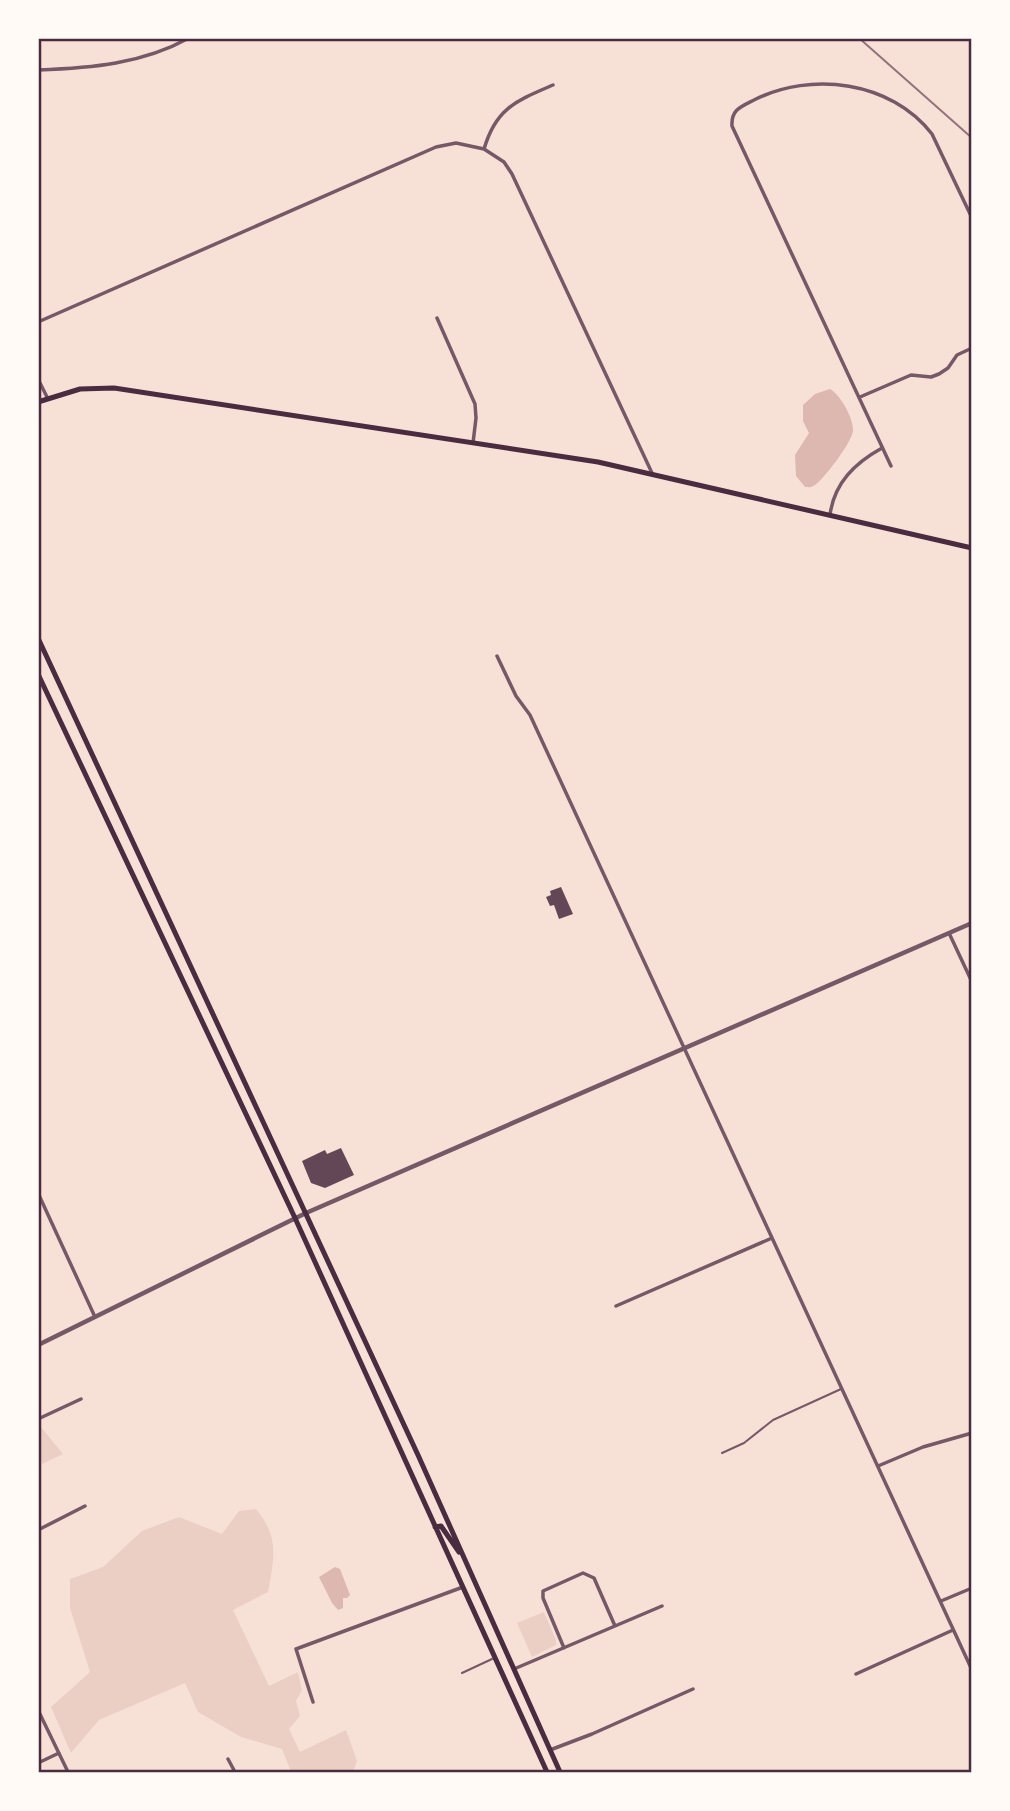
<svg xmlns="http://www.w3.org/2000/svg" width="1010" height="1811" font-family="'Asap Condensed',sans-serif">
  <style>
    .green { fill: #ebcfc5 }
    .water { fill: #dcb8b0 }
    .building { fill: #644757 }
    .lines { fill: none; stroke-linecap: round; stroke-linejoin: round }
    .service { stroke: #755966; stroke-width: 2 }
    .minor { stroke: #755966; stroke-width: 3.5 }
    .tertiary { stroke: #755966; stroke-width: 4.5 }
    .secondary { stroke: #4a2c40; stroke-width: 5 }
    .primary { stroke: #4a2c40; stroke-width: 5 }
    .rail { stroke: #8f747c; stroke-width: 2 }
    .neatline { fill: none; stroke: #4a2c40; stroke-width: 2.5 }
  </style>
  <rect width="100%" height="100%" fill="#f7e1d7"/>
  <!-- green -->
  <path class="green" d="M41 1427 63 1454 42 1464 39 1450V1428Z
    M256 1509C280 1538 274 1558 268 1592L233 1610 269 1686 298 1672 302 1690 296 1701 300 1716 289 1729 300 1752 346 1730 357 1761 353 1772H291L282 1749 241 1737 198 1712 185 1683 99 1720 71 1753 51 1707 90 1672 70 1608V1579L103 1567 142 1531 179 1517 222 1534 239 1511Z
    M544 1612 556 1640V1645L532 1657 517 1623Z"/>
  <!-- water -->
  <path class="water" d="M830 389C840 394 854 419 853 431 852 442 824 479 815 485 810 488 811 487 805 487L796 476 795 455 809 433 803 421V405L815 394Z
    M335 1567 340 1569 350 1595 347 1598H343V1608L338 1610 332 1603 319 1577Z"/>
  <!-- building -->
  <path class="building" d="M561 887 573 914 559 919 554 905 550 906 546 897 551 895 550 891Z
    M341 1148 354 1175 325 1188 311 1183 302 1161 325 1150 327 1154Z"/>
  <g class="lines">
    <!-- service -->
    <path class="service" d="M722 1453 744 1443 773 1420 841 1389
      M462 1673 492 1659"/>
    <!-- minor -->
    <path class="minor" d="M38 70C91 68 142 64 189 38
      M484 149 504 162 512 174 652 473
      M437 318 475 404 476 418 473 443
      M38 322 436 147 456 143 484 149C496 108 516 101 553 85
      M38 379 48 399
      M860 397 911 375 931 377 939 374 948 368 957 355 972 348
      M891 466 732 126C731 110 740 107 754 100 811 71 891 81 932 134L972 218
      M830 515C834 483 855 463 882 448
      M497 656 516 696 530 715 972 1670
      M949 933 972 982
      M38 1193 95 1317
      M616 1306 772 1238
      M38 1419 81 1399
      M878 1466 923 1447 972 1433
      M38 1530 85 1506
      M941 1601 972 1588
      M564 1648 543 1598V1591L583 1573 594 1578 615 1626
      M514 1669 662 1606
      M856 1674 953 1630
      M313 1702 296 1649 463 1587
      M38 1710 68 1772
      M550 1750 592 1734 693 1689
      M228 1759 235 1772
      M38 1763 59 1753"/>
    <!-- tertiary -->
    <path class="tertiary" d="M38 1345 306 1213 972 923"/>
    <!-- secondary -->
    <path class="secondary" d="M38 402 80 389 114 388 598 462 972 548"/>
    <!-- primary -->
    <path class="primary" d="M38 638 418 1455 560 1772
      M38 674 295 1218 547 1772
      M435 1527 441 1526 459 1552"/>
    <!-- rail -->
    <path class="rail" d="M859 38 972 138"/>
  </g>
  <!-- border -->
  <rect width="1010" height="1811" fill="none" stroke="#fffaf5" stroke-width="80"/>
  <rect x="40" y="40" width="930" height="1731" class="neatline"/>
</svg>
